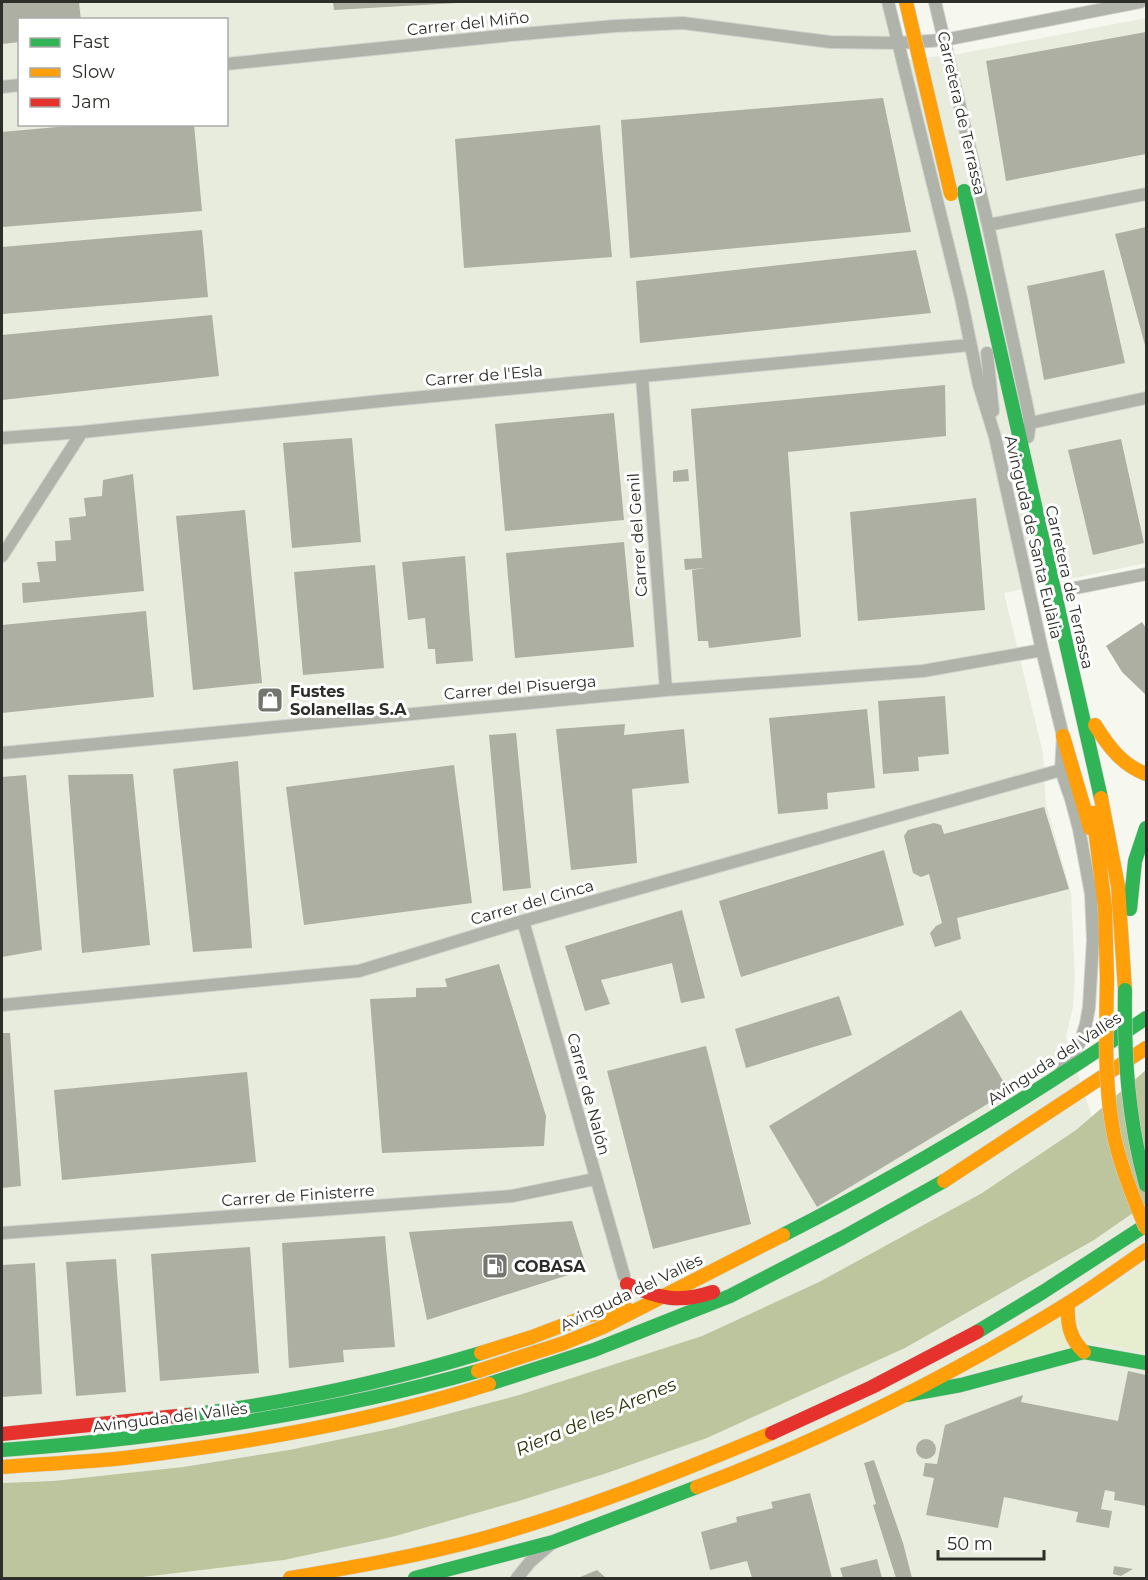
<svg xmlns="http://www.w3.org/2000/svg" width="1148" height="1580" font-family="Montserrat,sans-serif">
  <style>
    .built { fill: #e8ecdd; fill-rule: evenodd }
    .green { fill: #e7eed0 }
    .water { fill: #bcc59d }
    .building { fill: #adafa2 }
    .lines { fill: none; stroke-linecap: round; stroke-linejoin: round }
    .street-casing { stroke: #d1d3cd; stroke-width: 14 }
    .fast-casing { stroke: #d1d3cd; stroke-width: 15 }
    .slow-casing { stroke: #d1d3cd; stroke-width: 15 }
    .jam-casing { stroke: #d1d3cd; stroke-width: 15 }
    .street { stroke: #b0b3aa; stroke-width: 12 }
    .fast { stroke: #30b455; stroke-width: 14 }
    .slow { stroke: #ff9f0a; stroke-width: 14 }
    .jam { stroke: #e5322d; stroke-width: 14 }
    .fast-bridge-casing { stroke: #d1d3cd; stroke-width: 15; stroke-linecap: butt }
    .slow-bridge-casing { stroke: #d1d3cd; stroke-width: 15; stroke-linecap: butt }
    .fast-bridge { stroke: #30b455; stroke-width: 14 }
    .slow-bridge { stroke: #ff9f0a; stroke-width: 14 }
    .labels { text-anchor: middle; stroke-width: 6; stroke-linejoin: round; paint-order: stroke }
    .street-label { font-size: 16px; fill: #2d2e29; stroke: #fff }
    .poi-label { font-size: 16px; font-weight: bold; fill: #2d2e29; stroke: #fff; text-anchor: start }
    .water-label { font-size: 18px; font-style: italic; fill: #293006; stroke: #fff }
  </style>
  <rect width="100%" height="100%" fill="#f6f8f0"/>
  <!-- built -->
  <path class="built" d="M2 2H881L895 61 958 54 1146 18V563L1004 593 1043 753 1046 804 1071 893 1075 977 1073 1007 1066 1037 1092 1117 1076 1130 982 1193 819 1282 702 1336 519 1395 394 1428 289 1450 183 1467 53 1481 2 1483ZM20 20H226V124H20Z
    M1146 1204V1578H135L284 1560 392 1537 519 1501 604 1474 707 1438 905 1348 1094 1240Z"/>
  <!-- green -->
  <path class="green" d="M1146 1263V1353L1086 1339 1078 1324V1311Z
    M1061 1317 1071 1347 965 1373Z"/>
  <!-- water -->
  <path class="water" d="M1146 1070V1204L1094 1240 905 1348 707 1438 604 1474 519 1501 392 1537 284 1560 135 1578H2V1483L53 1481 183 1467 289 1450 394 1428 519 1395 702 1336 819 1282 982 1193 1076 1130Z"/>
  <!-- building -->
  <path class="building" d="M2 2H79L81 20H20V42L2 44Z
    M333 2H457V3L334 10Z
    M1146 32V154L1006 181 986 61Z
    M883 98 911 232 630 258 621 120Z
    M90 124H194L202 211 2 227V132Z
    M600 125 612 257 464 268 455 139Z
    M1146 227V349L1115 234Z
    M202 230 208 297 2 314V247Z
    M916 250 931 313 640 343 636 281Z
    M1104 270 1125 363 1044 380 1027 286Z
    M212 315 219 376 2 400V335Z
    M945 385 946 436 788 452 801 637 709 648 708 641H698L692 570 705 568 685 570 684 559 702 558 691 409Z
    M614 413 624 520 505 531 495 424Z
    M352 438 361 542 292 548 283 443Z
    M1121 439 1144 543 1093 555 1068 450Z
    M688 469 689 481 673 482V471Z
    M133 474 144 591 23 603 22 583 40 582 37 562 56 561 55 541 71 540 69 518 86 516 84 498 102 496 103 480Z
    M976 498 985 610 858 621 850 512Z
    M245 510 262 683 193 690 176 516Z
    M624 542 634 647 515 658 506 553Z
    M465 556 473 661 436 664 435 649H428L425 618 408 620 402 562Z
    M375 565 384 668 303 675 294 572Z
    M146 611 154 697 2 713V625Z
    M1142 622 1146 628V695L1122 672 1106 646Z
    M945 696 949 754 918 757 919 771 883 774 878 701Z
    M867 709 875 788 827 793 828 809 778 814 769 718Z
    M625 724 624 735 684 729 689 783 632 789 637 863 571 870 556 729Z
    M516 733 531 888 503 891 489 735Z
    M238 761 252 948 193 952 173 769Z
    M454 765 472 903 304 925 286 787Z
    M133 774 150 945 82 953 68 775Z
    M26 775 42 950 2 957V777Z
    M1044 807 1069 889 957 918 961 939 935 947 930 933 936 926 942 923 929 874 921 877 913 873 904 836 908 830 934 823 941 825 944 834Z
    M884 850 904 925 741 977 719 901Z
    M682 910 705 998 681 1003 672 963 601 980 610 1004 585 1011 565 946Z
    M499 964 546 1116 544 1146 382 1153 370 999 416 997V988L447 987 445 979Z
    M839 996 852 1035 746 1068 735 1029Z
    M961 1010 1009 1091 817 1207 769 1126Z
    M2 1033H10L21 1186 2 1188Z
    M706 1046 751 1224 653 1249 607 1071Z
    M247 1072 256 1162 62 1180 54 1090Z
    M572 1221 587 1269 427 1320 409 1232Z
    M385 1236 395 1347 343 1350 344 1362 289 1368 282 1243Z
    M250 1247 259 1373 160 1381 151 1254Z
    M116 1259 126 1392 76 1396 66 1262Z
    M35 1263 42 1394 2 1397V1265Z
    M1128 1371 1146 1375V1506L1114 1500 1115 1492 1105 1490 1101 1509 1112 1511 1109 1528 1076 1522 1078 1512 1004 1497 998 1528 926 1515 934 1478 923 1476 925 1463 937 1464 945 1425 1023 1395 1021 1402 1118 1421Z
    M916 1449a10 10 0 1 1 20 0a10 10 0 1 1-20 0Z
    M874 1460 903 1543 912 1578H896L873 1505 876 1504 864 1463Z
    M810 1493 832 1578H752L747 1561 710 1570 701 1532 737 1522 736 1517 773 1508 771 1502Z
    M877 1559 882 1578H843L840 1568Z
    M1114 1566 1133 1569 1121 1576 1113 1574Z
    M597 1570 606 1578H578Z"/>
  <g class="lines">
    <defs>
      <path id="street" d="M888 2 961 298 979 385 995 437 1042 650 1063 736 1061 770 1071 799 1079 829 1091 894 1093 940 1089 1007 1086 1024 1081 1040 1061 1072
        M935 2 988 225 1028 411 1030 423 1028 437
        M226 64 511 35 615 26 683 23 830 42 898 43 944 40 1140 2
        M2 87 20 85
        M988 225 1146 194
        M987 353 993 411
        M642 377 666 690
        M1030 423 1146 398
        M2 438 82 432 381 401 970 345
        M2 556 82 432
        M1065 590 1146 574
        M2 753 666 690 923 671 1042 650
        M523 921 624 1276
        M2 1005 359 971 523 921 1061 770
        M2 1233 512 1196 595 1179
        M517 1578 530 1562 552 1543"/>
      <path id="fast" d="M964 191 1101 798
        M1130 909 1135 861 1146 828
        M783 1235C909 1171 1029 1098 1146 1018
        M977 1332 1043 1292 1146 1225
        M489 1384 594 1350 730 1296 842 1238 944 1181
        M906 1395 961 1385 1084 1352 1146 1363
        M187 1415C287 1403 385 1382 481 1353
        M2 1450C164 1438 322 1415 478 1371
        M415 1578 553 1542 697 1487"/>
      <path id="slow" d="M1095 725C1108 746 1122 765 1146 774
        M1063 736 1090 828
        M1101 798 1118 886 1125 990
        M1093 813 1105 907 1107 979
        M944 1181 1146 1048
        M1068 1303C1067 1323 1069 1338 1084 1352
        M481 1353 532 1337 590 1315 627 1309
        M478 1371 564 1343 603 1327 783 1235
        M2 1467C43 1464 84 1462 124 1458 247 1443 370 1422 489 1384
        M697 1487C827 1438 950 1376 1067 1304 1094 1287 1120 1268 1146 1250
        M290 1578C354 1567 418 1556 481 1539 581 1511 677 1473 772 1433"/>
      <path id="jam" d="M627 1284C659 1299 679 1303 713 1292
        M772 1433 872 1387 977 1332
        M2 1434 187 1415"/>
    </defs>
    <!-- street casing -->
    <use href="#street" class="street-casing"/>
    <!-- fast casing -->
    <use href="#fast" class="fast-casing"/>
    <!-- slow casing -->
    <use href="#slow" class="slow-casing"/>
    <!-- jam casing -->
    <use href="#jam" class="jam-casing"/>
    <!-- street -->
    <use href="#street" class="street"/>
    <!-- fast -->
    <use href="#fast" class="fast"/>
    <!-- slow -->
    <use href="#slow" class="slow"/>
    <!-- jam -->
    <use href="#jam" class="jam"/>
    <defs>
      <path id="fast-bridge" d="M1125 990C1124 1057 1128 1120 1146 1185"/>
      <path id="slow-bridge" d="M906 2 951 194
        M1107 979C1106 1031 1104 1085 1114 1136 1121 1168 1133 1198 1146 1228"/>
    </defs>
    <!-- fast-bridge casing -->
    <use href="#fast-bridge" class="fast-bridge-casing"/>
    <!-- slow-bridge casing -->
    <use href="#slow-bridge" class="slow-bridge-casing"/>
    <!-- fast-bridge -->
    <use href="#fast-bridge" class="fast-bridge"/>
    <!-- slow-bridge -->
    <use href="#slow-bridge" class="slow-bridge"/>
  </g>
  <!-- icons -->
  <defs>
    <symbol id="shop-square" viewBox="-11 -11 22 22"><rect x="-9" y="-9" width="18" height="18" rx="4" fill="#73756f" stroke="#fff"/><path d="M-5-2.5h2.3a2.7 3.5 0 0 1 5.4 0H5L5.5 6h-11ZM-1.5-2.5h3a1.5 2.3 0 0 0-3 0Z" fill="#fff"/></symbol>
    <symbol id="fuel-square" viewBox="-11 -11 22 22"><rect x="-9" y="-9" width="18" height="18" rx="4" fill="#73756f" stroke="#fff"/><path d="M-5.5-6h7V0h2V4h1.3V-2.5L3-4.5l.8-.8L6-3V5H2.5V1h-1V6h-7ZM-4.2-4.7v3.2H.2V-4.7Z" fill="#fff"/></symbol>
  </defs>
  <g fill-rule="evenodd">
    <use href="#shop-square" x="255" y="685" width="30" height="30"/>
    <use href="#fuel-square" x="480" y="1251" width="30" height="30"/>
  </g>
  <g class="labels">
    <!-- street labels -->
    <g class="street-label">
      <text transform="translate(468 23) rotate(-6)" y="6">Carrer del Miño</text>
      <text transform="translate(962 113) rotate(77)" y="6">Carretera de Terrassa</text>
      <text transform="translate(484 375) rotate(-5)" y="6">Carrer de l'Esla</text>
      <text transform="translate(637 535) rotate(-94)" y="6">Carrer del Genil</text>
      <text transform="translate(1034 537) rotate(77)" y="6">Avinguda de Santa Eulàlia</text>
      <text transform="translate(1070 587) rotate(77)" y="6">Carretera de Terrassa</text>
      <text transform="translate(520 687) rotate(-5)" y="6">Carrer del Pisuerga</text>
      <text transform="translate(532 902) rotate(-16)" y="6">Carrer del Cinca</text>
      <text transform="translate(1054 1058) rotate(-33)" y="6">Avinguda del Vallès</text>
      <text transform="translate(589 1094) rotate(75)" y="6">Carrer de Nalón</text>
      <text transform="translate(298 1195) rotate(-4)" y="6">Carrer de Finisterre</text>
      <text transform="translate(631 1292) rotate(-26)" y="6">Avinguda del Vallès</text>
      <text transform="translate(170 1417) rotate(-7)" y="6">Avinguda del Vallès</text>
    </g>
    <!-- poi labels -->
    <g class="poi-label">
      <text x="290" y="697">Fustes<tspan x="290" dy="18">Solanellas S.A</tspan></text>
      <text x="514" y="1272">COBASA</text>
    </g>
    <!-- water labels -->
    <g class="water-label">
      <text transform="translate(596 1417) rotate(-23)" y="6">Riera de les Arenes</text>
    </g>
  </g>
  <!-- border -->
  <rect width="1148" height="1580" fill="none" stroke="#2d2e29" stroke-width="6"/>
  <!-- legend -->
  <rect x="18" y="18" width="210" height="108" fill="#ffffff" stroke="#ababa9" stroke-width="1.5"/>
  <rect x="30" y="38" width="30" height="9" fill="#30b455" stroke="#ababa9" stroke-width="1.5"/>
  <text x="72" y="48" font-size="18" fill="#2d2e29">Fast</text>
  <rect x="30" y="68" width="30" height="9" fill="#ff9f0a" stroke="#ababa9" stroke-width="1.5"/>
  <text x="72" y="78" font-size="18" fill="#2d2e29">Slow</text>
  <rect x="30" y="98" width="30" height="9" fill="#e5322d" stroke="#ababa9" stroke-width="1.5"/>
  <text x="72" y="108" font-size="18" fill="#2d2e29">Jam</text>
  <!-- scale -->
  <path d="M938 1550v9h106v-9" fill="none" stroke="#2d2e29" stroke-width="3"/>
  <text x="947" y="1550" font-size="18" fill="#2d2e29" stroke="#ffffff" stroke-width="4.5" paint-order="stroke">50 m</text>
</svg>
